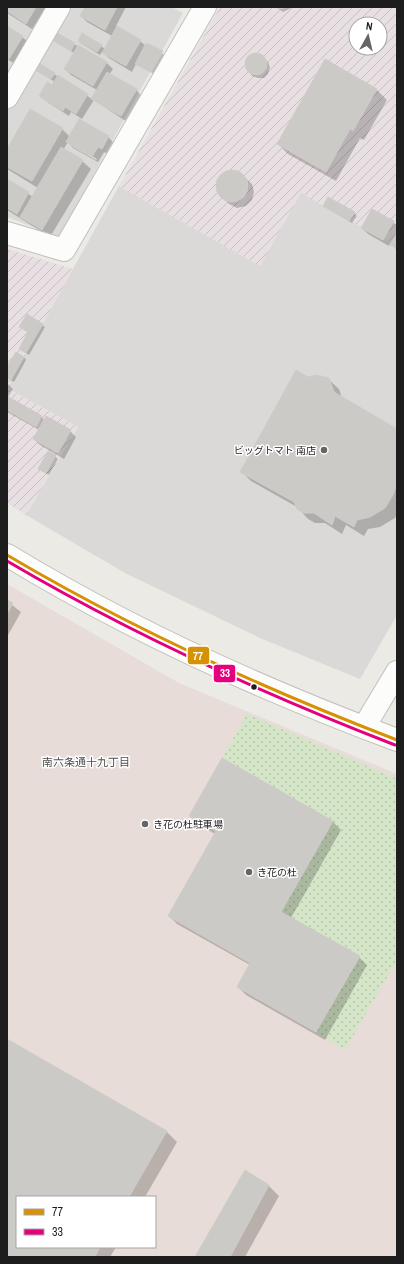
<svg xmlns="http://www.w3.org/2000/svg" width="404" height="1264" font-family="'Archivo Narrow','Noto Sans JP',sans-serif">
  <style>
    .residential { fill: #dad9d7 }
    .commercial { fill: #e8dcd8; fill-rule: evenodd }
    .industrial { fill: url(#industrial-furrows); fill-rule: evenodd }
    .garden { fill: url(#garden-dots) }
    .shadow { fill: #0003; fill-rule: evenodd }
    .building { fill: #cccac7; stroke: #ceccc7 }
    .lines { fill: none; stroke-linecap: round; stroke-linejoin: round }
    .minor-casing { stroke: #c1c0be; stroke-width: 24 }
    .tertiary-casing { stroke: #c1c0be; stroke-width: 24 }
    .minor { stroke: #fcfcfb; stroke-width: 22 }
    .tertiary { stroke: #fcfcfb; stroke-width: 22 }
    .bus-1-casing { stroke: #fff; stroke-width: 6 }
    .bus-2-casing { stroke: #fff; stroke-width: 6 }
    .bus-1 { stroke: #d69104; stroke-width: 3 }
    .bus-2 { stroke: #e5007d; stroke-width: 3 }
    .poi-dot { fill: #656563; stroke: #fff; stroke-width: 1.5 }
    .bus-dot { fill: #1d1d1d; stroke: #fff; stroke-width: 1.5 }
    .labels { text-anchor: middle; stroke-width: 3; stroke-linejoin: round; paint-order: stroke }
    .poi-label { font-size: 10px; fill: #1d1d1d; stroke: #fff; text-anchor: start }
    .neighbourhood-label { font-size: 11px; fill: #505050; stroke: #fff }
    .line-badge { stroke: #fff; stroke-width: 1.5 }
    .badge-label { font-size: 11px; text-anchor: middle; font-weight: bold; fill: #fff }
  </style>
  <defs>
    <pattern id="industrial-furrows" width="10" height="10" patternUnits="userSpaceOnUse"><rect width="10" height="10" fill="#e8dfe2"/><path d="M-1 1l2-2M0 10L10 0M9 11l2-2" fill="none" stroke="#c7bfc1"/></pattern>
    <pattern id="garden-dots" width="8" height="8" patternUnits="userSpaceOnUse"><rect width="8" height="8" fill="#d4e6c7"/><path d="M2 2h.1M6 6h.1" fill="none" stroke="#b6c5aa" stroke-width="1.8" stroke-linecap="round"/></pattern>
  </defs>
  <rect width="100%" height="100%" fill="#ebeae5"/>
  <!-- residential -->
  <path class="residential" d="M7 7H172L183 13 59 237 7 217Z
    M119 186 259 265 301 192 397 247V615L360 679 260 638 125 573 26 515 78 427 7 388Z"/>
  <!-- commercial -->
  <path class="commercial" d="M7 584 179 683 397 774V1257H7ZM17 1197H155V1247H17Z"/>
  <!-- industrial -->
  <path class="industrial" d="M220 7H397V247L301 193 260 266 119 186ZM356 24H380V48H356Z
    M7 249 73 269 7 388 78 427 26 515 7 503Z"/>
  <!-- garden -->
  <path class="garden" d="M247 714 397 779V960L345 1050 316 1032 360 956 281 912 333 821 222 758Z"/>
  <!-- shadow -->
  <path class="shadow" d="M7 7H46L32 29 7 13Z
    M86 7H126L116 26 140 41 146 46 165 55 154 74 136 64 132 72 109 58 102 52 100 55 82 44 79 41 101 46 105 49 112 36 87 22 81 16Z
    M276 7H293L283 12Z
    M7 27 29 42 15 64 7 59Z
    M53 40 74 44 107 63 113 69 109 75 136 90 142 96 127 122 94 100 82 119 71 112 69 116 46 101 40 96 55 82 39 72 54 74 92 99 97 90 71 75 65 69 74 53Z
    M254 54 260 55 268 62 270 67 268 74 264 78H258L252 76 246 68 245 62 248 57Z
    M377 90 387 100 364 140 360 138 336 181 288 154 278 144Z
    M62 129 70 137H108L114 143 108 154 104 152 98 162 73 148 68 142 63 150 82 161 91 169 50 237 7 210V180L33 197 38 188 7 169V151ZM73 145 97 159 96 160 73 147Z
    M230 171 238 172 252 184 254 192 252 200 246 206 237 208 229 204 218 191 217 182 222 175Z
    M324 206 354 213 357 216 352 223Z
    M393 222 397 226V250L390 243 389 246 368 234 362 228Z
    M42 325 45 327 29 355 23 351 20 348 29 333 21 327Z
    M24 357 26 360 14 382 7 378V369Z
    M308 378 328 379 339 389 342 398 397 430V514L395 518 380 527 368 529 364 536 346 525 342 534 325 523H315L308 519 297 507 251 481 241 471Z
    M7 383 13 389 8 397 45 420 70 431 76 437 64 459 40 445 34 439 39 430 7 412Z
    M55 456 58 459 49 475 39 469Z
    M7 601 21 612 7 637Z
    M222 759 333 822 341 830 291 918 359 957 367 965 325 1040 246 995 238 987 250 965 177 924 169 916 215 834 198 824 190 816Z
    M7 1041 167 1132 177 1142 145 1197H17V1247H116L110 1257H7Z
    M245 1171 269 1186 279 1196 245 1257H196Z"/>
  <!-- building -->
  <path class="building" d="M7 7H36L26 24 7 11Z
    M85 7H117L105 30 80 16Z
    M275 7H287L280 9Z
    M7 26 23 36 9 59 7 58Z
    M117 26 141 40 126 66 102 53Z
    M57 33 75 43 71 51 52 40Z
    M82 33 102 45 97 52 78 41Z
    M146 43 163 51 151 72 135 64Z
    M78 45 107 62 93 86 64 69Z
    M245 64a11 11 0 1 1 22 0a11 11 0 1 1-22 0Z
    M325 59 377 89 353 131 350 129 326 172 277 144Z
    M39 63 55 73 51 79 35 70Z
    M107 72 137 89 121 116 91 99Z
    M58 75 88 94 76 114 65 107 63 111 39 96 47 82 52 85Z
    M30 109 63 128 32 181 7 167V149Z
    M79 119 109 136 102 149 98 147 92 157 66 142Z
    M61 147 83 160 42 230 20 217Z
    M216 186a16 16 0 1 1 32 0a16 16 0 1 1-32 0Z
    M7 179 29 192 17 214 7 208Z
    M328 197 355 212 349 221 323 206Z
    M372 209 394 221 383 240 361 228Z
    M397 233V248L390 245Z
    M27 314 43 324 26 353 19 349 28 332 19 327Z
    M16 352 24 357 11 380 7 377V367Z
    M296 370 308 377 317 375 329 378 334 392 397 429V484L393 495 385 508 370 517 357 520 354 527 335 516 332 525 314 513H304L297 509 294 502 240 472Z
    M7 396 42 416 36 427 7 410Z
    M46 416 71 430 58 453 33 439Z
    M48 451 56 455 46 473 38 469Z
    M7 600 13 603 7 614Z
    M222 758 333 821 281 912 360 956 316 1032 237 987 250 963 168 916 216 831 189 816Z
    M7 1039 167 1131 129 1197H17V1247H100L95 1257H7Z
    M245 1170 269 1185 230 1257H195Z"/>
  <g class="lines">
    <defs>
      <path id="minor" d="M7 97 59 7
        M7 233 64 250 205 7
        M364 727 397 672"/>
      <path id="tertiary" d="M7 555C130 630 263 690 397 740"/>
    </defs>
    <!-- minor casing -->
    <use href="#minor" class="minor-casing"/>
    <!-- tertiary casing -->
    <use href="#tertiary" class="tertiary-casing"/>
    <!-- minor -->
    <use href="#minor" class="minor"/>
    <!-- tertiary -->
    <use href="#tertiary" class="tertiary"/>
    <defs>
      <path id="bus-1" d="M7 555C132 629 262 688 397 740"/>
      <path id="bus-2" d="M7 561C131 634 261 693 395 745"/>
    </defs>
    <!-- bus-1 casing -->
    <use href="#bus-1" class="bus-1-casing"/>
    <!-- bus-2 casing -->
    <use href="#bus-2" class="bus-2-casing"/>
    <!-- bus-1 -->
    <use href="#bus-1" class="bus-1"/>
    <!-- bus-2 -->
    <use href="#bus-2" class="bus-2"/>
  </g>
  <!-- markers -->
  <g class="poi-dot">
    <circle cx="324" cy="450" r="4"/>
    <circle cx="145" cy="824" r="4"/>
    <circle cx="249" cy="872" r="4"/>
  </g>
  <circle class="bus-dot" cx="254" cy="687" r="3.5"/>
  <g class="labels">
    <!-- poi labels -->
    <g class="poi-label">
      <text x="316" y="454" text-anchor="end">ビッグトマト 南店</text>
      <text x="153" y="828">き花の杜駐車場</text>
      <text x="257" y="876">き花の杜</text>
    </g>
    <!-- neighbourhood labels -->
    <g class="neighbourhood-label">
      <text x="86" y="766">南六条通十九丁目</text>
    </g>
  </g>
  <g class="line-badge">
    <rect x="187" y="646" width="23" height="19" rx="4" fill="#d69104"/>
    <rect x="213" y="664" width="23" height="19" rx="4" fill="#e5007d"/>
  </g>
  <g class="badge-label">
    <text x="198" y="660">77</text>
    <text x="225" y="677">33</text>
  </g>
  <!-- border -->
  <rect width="404" height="1264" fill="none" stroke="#1d1d1d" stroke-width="16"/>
  <!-- legend -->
  <rect x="16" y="1196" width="140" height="52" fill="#ffffff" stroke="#a5a5a5"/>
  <rect x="24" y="1209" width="20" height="6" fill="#d69104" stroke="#a5a5a5"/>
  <text x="52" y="1216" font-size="12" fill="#1d1d1d">77</text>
  <rect x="24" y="1229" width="20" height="6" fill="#e5007d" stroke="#a5a5a5"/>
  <text x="52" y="1236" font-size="12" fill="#1d1d1d">33</text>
  <!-- north arrow -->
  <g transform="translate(368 36) rotate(8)"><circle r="19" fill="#ffffff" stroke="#a5a5a5"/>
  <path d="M0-3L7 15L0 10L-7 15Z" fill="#656563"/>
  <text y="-6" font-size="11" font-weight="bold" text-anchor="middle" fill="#1d1d1d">N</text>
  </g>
</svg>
